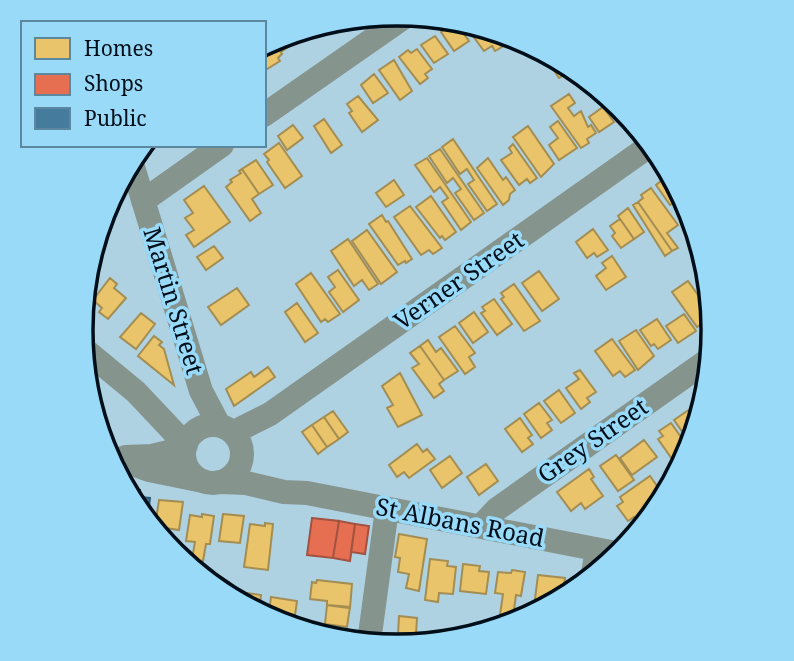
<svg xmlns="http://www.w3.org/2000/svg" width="794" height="661" font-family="'Noto Serif',serif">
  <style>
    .homes { fill: #e9c46a; stroke: #a38d52; stroke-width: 2 }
    .shops { fill: #e76f51; stroke: #a25240; stroke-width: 2 }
    .public { fill: #457b9d; stroke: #305a75; stroke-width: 2 }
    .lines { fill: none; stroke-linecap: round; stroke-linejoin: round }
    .minor { stroke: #86948e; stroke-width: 24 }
    .labels { text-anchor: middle; stroke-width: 7; stroke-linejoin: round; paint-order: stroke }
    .street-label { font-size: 24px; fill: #000e19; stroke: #99daf8 }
    .rim { fill: none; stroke: #000e19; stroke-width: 3.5 }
  </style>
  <rect width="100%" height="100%" fill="#afd2e2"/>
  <!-- homes -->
  <path class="homes" d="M451 25 458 26 469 41 454 51 441 32Z
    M467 28 492 33 502 47 495 51 492 46 484 51Z
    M300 33 303 37 281 52 273 41 278 38Z
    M435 36 448 54 434 63 421 45Z
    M272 40 282 54 278 58 280 61 264 71V46Z
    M417 49 432 69 425 74 428 78 420 84 399 57 408 50 411 53Z
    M394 60 412 91 400 100 379 70Z
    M556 63 569 72 559 78 551 66Z
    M374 74 388 93 373 103 361 85Z
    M569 94 575 103 568 108 574 116 581 111 588 127 591 125 596 133 587 139 589 143 581 148 551 106Z
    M358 96 378 120 362 132 349 113 352 111 347 104Z
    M609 99 621 107 626 115 620 119 607 101Z
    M603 107 614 122 599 132 589 117Z
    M324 119 342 145 331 153 314 126Z
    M558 121 577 148 559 160 549 145 558 138 550 127Z
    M293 125 303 138 287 150 278 136Z
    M528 126 554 164 541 177 513 137Z
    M453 139 497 204 487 211 468 184 474 180 467 169 460 174 442 147Z
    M279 143 302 176 285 188 267 162 269 160 264 154Z
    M513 144 537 178 530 183 527 179 519 185 501 160 512 153 509 148Z
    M440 149 484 213 474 220 455 193 461 189 453 178 447 183 429 156Z
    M427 158 471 222 461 230 442 202 448 198 440 187 434 192 415 165Z
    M488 158 503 180 506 177 515 190 510 194 509 200 503 205 477 168Z
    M256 160 273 185 259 194 242 169Z
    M242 169 259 194 252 199 261 213 250 221 226 187 232 182 230 180 241 173 239 171Z
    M667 176 681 198 670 205 656 185Z
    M394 180 404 195 386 207 376 193Z
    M204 186 230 222 194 247 186 235 194 230 185 218 193 213 184 200Z
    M651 188 678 225 667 233 678 248 672 251 638 202 643 198 641 195Z
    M431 196 456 232 445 240 442 236 440 238 416 207Z
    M638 202 672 251 665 256 633 205Z
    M410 206 442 248 433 254 429 250 421 255 394 217Z
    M628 208 644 232 634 239 618 216Z
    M382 215 386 222 388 221 412 259 406 263 405 261 398 265 369 224Z
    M620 219 634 239 621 248 612 236 615 233 610 226Z
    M593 229 608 250 597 257 594 253 587 258 576 242Z
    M367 230 397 272 381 284 352 241Z
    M348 239 378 284 369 290 362 280 354 286 331 251Z
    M214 246 223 258 206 270 197 257Z
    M612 256 626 277 606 290 596 276 606 268 602 263Z
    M338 270 359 300 343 312 329 292 335 287 328 277Z
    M539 271 559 299 542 311 522 283Z
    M311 273 340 314 328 322 325 319 321 322 296 284Z
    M110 278 117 284 114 288 126 298 108 319 99 312 102 308 93 300Z
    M688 281 710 312 711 317 697 327 672 292Z
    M514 284 540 321 524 331 501 299 504 297 501 293Z
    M237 288 249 305 221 325 208 307Z
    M494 299 512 324 497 335 481 313 485 311 482 307Z
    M297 303 318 333 305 342 285 312Z
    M474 312 488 332 473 343 459 323Z
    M141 313 155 324 136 349 120 337Z
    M684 314 696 331 678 343 666 326Z
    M657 319 671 340 658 349 654 344 651 346 640 330Z
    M455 326 475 353 469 357 475 367 465 374 439 337Z
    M636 330 654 356 638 370 619 341Z
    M154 336 162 342 159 345 164 349 174 385 138 356Z
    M612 339 635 370 625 377 620 371 613 376 595 351Z
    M428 340 436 352 441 348 458 371 444 380 420 346Z
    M420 346 444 380 439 384 444 391 434 398 412 368 419 364 410 353Z
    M268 367 275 377 234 406 226 389 251 372 254 377Z
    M580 370 596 392 587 398 590 402 581 409 566 388 579 379 574 373Z
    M400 373 422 415 398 427 387 408 393 405 382 386Z
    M559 390 575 413 561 423 544 401Z
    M539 403 552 420 547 423 552 430 541 438 524 414Z
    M690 409 696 417 691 444 674 420Z
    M333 411 348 432 339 439 324 417Z
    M324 417 339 439 327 447 312 425Z
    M520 418 532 435 528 438 533 444 522 452 505 429Z
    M671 423 688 447 672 459 658 439 663 436 659 431Z
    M312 425 327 447 318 454 302 432Z
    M644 440 657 457 632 475 620 458Z
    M417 444 423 452 427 449 435 459 409 478 404 472 397 477 389 465Z
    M616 455 634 480 618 491 600 466Z
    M450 456 462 473 442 488 430 470Z
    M486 464 498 481 479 495 467 477Z
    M589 469 594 477 591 479 603 496 585 509 581 503 571 511 557 492Z
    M650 476 662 493 651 510 636 520 634 517 628 521 617 506 623 502 620 497Z
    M159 500 183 502 179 530 165 528V532L158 531 155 527Z
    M202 514 214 516 210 544H206L203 561 192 559 195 542 186 541 190 515 202 517Z
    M223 514 244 516 240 543 219 541Z
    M265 523 273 524 268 570 244 567 250 524 265 526Z
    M399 534 427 539 419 591 406 588 409 574 398 572 400 558 395 557Z
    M430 559 448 561 447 566 456 567 453 594 439 593 438 602 425 600Z
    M463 564 480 566 479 571 489 572 486 594 460 591Z
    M512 570 525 572 521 596 516 595 513 617 500 615 503 594 495 593 498 572 511 573Z
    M538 575 565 578 563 593 548 603 543 602 540 608 534 607Z
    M317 580 352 584 350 608 327 605V601L310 599 312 582 316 583Z
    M238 592 261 595 259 612 238 597Z
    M271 597 297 601 295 615 269 612Z
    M327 605 350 607 347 627 325 624Z
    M399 616 417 618 416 635 398 634Z"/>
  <!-- shops -->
  <path class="shops" d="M312 518 339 521 333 558 307 555Z
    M339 521 355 524 350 561 333 558Z
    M355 524 369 526 365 554 351 552Z"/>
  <!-- public -->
  <path class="public" d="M127 486 137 487V490H140L139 497 150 498 148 516Z"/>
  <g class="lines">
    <!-- minor -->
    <path class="minor" d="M264 115 406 16
      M133 167 201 391 219 425
      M143 201 222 145
      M84 349 136 392 186 445
      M184 454a29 29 0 1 1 58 0a29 29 0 1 1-58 0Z
      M234 432 270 414 648 147
      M107 455 149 470 203 481
      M126 457 152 456 185 448
      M219 482 246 483 284 492 307 493 621 554
      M481 526 497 509 708 360
      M593 573 597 550
      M369 642 387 509"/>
  </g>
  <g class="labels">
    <!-- street labels -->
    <g class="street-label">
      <text transform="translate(459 281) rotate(-35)" y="8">Verner Street</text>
      <text transform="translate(173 301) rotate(73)" y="8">Martin Street</text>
      <text transform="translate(593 441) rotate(-35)" y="8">Grey Street</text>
      <text transform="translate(460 523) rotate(11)" y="8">St Albans Road</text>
    </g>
  </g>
  <!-- crop -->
  <path d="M0 0H794V661H0ZM93 330a304 304 0 1 1 608 0a304 304 0 1 1-608 0Z" fill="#99daf8" fill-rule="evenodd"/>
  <path class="rim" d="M93 330a304 304 0 1 1 608 0a304 304 0 1 1-608 0Z"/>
  <!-- legend -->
  <rect x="21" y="21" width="245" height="126" fill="#99daf8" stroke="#5c889f" stroke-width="2"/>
  <rect x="35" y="38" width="35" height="21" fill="#e9c46a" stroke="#5c889f" stroke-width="2"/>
  <text x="84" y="56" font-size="21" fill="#000e19">Homes</text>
  <rect x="35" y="74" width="35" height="21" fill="#e76f51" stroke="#5c889f" stroke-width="2"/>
  <text x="84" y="91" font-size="21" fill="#000e19">Shops</text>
  <rect x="35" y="108" width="35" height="21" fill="#457b9d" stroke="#5c889f" stroke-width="2"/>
  <text x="84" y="126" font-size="21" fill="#000e19">Public</text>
</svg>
